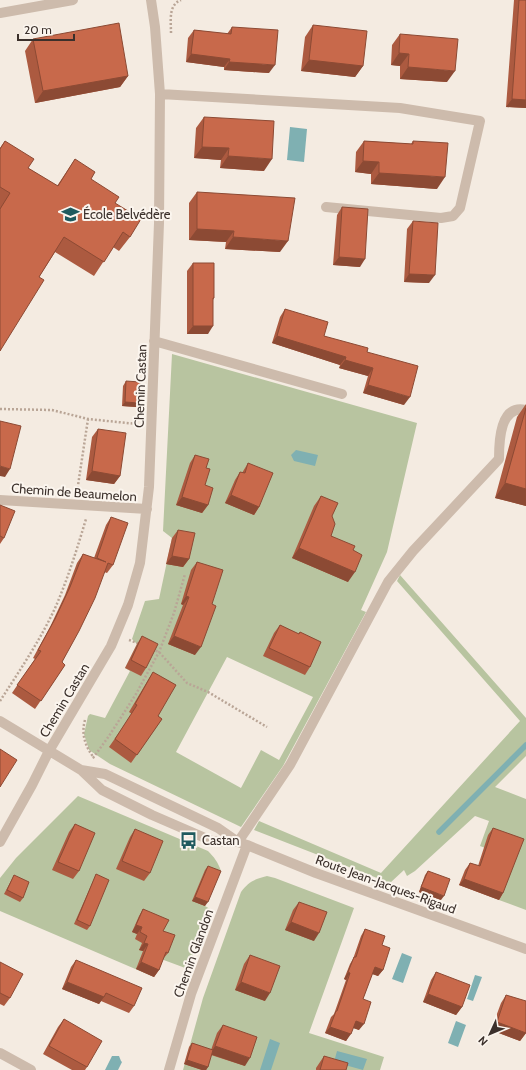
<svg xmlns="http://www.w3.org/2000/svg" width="526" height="1070" font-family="Cabin,sans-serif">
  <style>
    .green { fill: #b8c4a0; fill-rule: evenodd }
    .water { fill: #7fb0b2 }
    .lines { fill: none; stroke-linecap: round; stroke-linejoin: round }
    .stream { stroke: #7fb0b2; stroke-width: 5.5 }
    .path { stroke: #b9a596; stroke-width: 2.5; stroke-dasharray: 2 2; stroke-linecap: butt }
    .minor { stroke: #cdbbac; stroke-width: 10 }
    .wall { fill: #ac5a40 }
    .shaded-wall { fill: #8c4a34 }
    .building { fill: #c8694b; stroke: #8c4a34 }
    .labels { text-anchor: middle; stroke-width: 4; stroke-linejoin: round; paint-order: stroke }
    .poi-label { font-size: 13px; fill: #3b302b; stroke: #fbf5ee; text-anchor: start }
    .street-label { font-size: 13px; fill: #3b302b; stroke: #fbf5ee }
  </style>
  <rect width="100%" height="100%" fill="#f4ebe1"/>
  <!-- green -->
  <path class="green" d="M172 354 417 423 387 552 361 610 366 612 283 766 241 827 110 764 89 750 84 734 88 716 90 714 105 718 130 671 125 668 137 644 132 639 145 601 159 599 172 538 163 531ZM227 657 313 697 279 760 261 750 241 788 176 752Z
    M400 575 526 718V756L495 787 526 799V910L499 900 514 859 480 846 489 821 475 816 415 871 407 876 404 870 390 883 254 830 259 821 381 873 520 721 397 581Z
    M78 796 208 851C214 857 218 862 221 871L205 906 210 909 188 969 161 959 154 977 0 911V878L16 858Z
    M267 876 275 878 354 908 309 1033 384 1057 380 1070H183L203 998 241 892C248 882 255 879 267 876Z"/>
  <!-- water -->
  <path class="water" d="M290 127 307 129 304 162 287 160Z
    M296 450 318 455 315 466 294 461 291 455Z
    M402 953 412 957 403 983 392 979Z
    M475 975 482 977 473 1001 467 999Z
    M456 1021 466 1025 458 1047 448 1043Z
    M270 1039 280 1043 271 1070H260Z
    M337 1051 367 1059 363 1070 334 1062Z
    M112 1056H119L121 1061 122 1062 118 1070H105Z"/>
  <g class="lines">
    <!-- stream -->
    <path class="stream" d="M439 832 526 745"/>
    <!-- path -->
    <path class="path" d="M171 33C171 21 168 5 181 0
      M0 409 52 410 88 419 137 424
      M77 492 88 419
      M129 640 140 644
      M152 649 159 652 187 683 208 692 267 727
      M0 701C20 670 41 639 56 606 68 578 77 549 86 519
      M85 720C81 734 85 746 94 758
      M93 758 109 736 136 694 159 652 174 613 185 574"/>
    <!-- minor -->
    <path class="minor" d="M0 13 73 0
      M160 94 400 108 480 121 460 208 453 216 441 218 326 207
      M154 341 342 394
      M0 500 147 509
      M0 721 81 770 102 790 152 815 212 841 237 842
      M81 770 105 774 218 828 238 842 247 845 316 873 526 949
      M0 842 32 785 49 751 111 646 128 605 140 563 149 487 159 223 160 94 155 27 151 0
      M238 842 290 765 388 582 413 551 499 459C499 441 500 404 526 410
      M0 1053 31 1070
      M169 1070 191 994 247 845"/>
  </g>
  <!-- wall -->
  <path class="wall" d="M514 0H526V108L506 107Z
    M313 25 363 66 355 77 301 71 305 37Z
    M232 27 269 73 224 70V67L186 62 188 38 194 30 227 34Z
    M400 34 447 82 400 79V66L391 65 392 45Z
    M33 39 128 76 120 87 35 103 25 51Z
    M204 117 264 171 220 168 221 160 194 158 196 128Z
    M5 141 28 168 57 186 75 159 91 179 115 203 130 237 119 251 113 247 94 276 55 252 39 277 0 351V148Z
    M364 141 411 144 413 141 437 189 371 184V174L355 172 356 152Z
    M197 192 280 252 225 249 226 242 189 240V203Z
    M342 207 360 267 333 265 337 215Z
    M413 221 429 283 404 282 407 229Z
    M193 263 214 298 213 300 208 334H187V271Z
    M285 309 324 336 367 352 404 405 363 393 368 376 339 368 340 365 272 343 280 317Z
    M126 381 136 407 122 406 123 386Z
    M526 404V506L495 498 517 417Z
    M98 429 120 476 114 484 86 480 92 437Z
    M195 455 206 468 205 485 208 505 202 513 176 505 190 463Z
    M248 463 259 507 254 515 225 503 235 480 240 472 242 473Z
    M321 496 332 516 331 536 353 550 348 582 292 558 314 506Z
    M0 505 4 538 0 544Z
    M111 517 113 565 107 573 104 572 62 662 65 665 35 709 12 693 35 659 33 658 50 627 65 595 77 563 83 554 94 558 106 525Z
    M178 530 189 559 183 567 166 564 172 538Z
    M197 562 195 655 168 644 183 605 181 604 191 570Z
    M280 625 298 634 300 632 310 667 305 675 263 656 274 633Z
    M142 636 146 668 141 676 125 668 137 644Z
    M153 672 158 716 162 719 131 763 109 747 132 714 129 712 148 680Z
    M75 824 79 871 73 879 52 870 69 832Z
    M493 828 503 893 499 900 459 885 465 870 470 863 478 866 488 835Z
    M135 829 150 873 144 881 116 869 130 837Z
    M208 866 205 906 192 901 205 870Z
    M428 871 441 900 419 892 425 875Z
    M96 874 90 926 87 930 74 924 94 879Z
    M14 875 23 898 20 902 4 894 12 879Z
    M299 902 314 941 285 930 293 910Z
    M143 909 163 931 168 953 163 959 159 970 154 977 136 969 143 951 139 950 142 943 135 939 137 934 132 932 139 916Z
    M365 929 382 945 383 970 378 976 372 974 363 999 359 1030 353 1028 346 1041 325 1033 331 1017 334 1014 346 980 344 979 350 964 353 959 361 936Z
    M250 955 265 1001 235 990 244 964Z
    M76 960 134 1006 129 1013 101 1001 99 1004 62 989 71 967Z
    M0 962 10 998 4 1006 0 1004Z
    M436 972 462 1007 456 1015 423 1002 431 980Z
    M506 995 526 1033 520 1041 491 1030 501 1003Z
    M64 1019 87 1067 85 1070H72L43 1054 58 1027Z
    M223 1025 245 1066 211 1055 208 1067 206 1070H202L184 1064 189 1047 192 1043 211 1050 217 1033Z
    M324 1056 346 1070H316V1068Z"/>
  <!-- shaded-wall -->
  <path class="shaded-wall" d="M399 53 409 54 400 66 391 65Z
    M191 54 230 59 224 67 186 62Z
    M309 60 363 66 355 77 301 71Z
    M229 62 275 65 269 73 224 70Z
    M408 67 455 71 447 82 400 79Z
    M128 76 120 87 35 103 43 91Z
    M512 99 526 100V108L506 107Z
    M202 147 229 148 221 160 194 158Z
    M228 156 272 159 264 171 220 168Z
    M363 161 379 162 371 174 355 172Z
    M379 173 445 177 437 189 371 184Z
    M197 229 234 231 226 242 189 240Z
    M233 237 288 241 280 252 225 249Z
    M339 257 365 259 360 267 333 265Z
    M409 274 435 275 429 283 404 282Z
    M193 326H213L208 334H187Z
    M277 336 346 357 340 365 272 343Z
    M345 360 373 368 368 376 339 368Z
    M368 385 410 397 404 405 363 393Z
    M125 402 139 403 136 407 122 406Z
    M0 466 10 469 5 477 0 476Z
    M92 471 120 476 114 484 86 480Z
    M505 483 526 489V506L495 498Z
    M231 495 259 507 254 515 225 503Z
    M182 497 208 505 202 513 176 505Z
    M299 548 355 572 348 582 292 558Z
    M172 556 189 559 183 567 166 564Z
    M186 596 189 597 183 605 181 604Z
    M174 636 201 647 195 655 168 644Z
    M464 879 503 893 499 900 459 885Z
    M421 887 444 896 441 900 419 892Z
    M195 897 208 902 205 906 192 901Z
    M291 922 319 933 314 941 285 930Z
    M136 925 142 927 137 934 132 932Z
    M144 943 148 944 143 951 139 950Z
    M141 962 159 970 154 977 136 969Z
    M375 967 383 970 378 976 370 973Z
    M348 972 350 973 346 980 344 979Z
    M67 982 104 997 99 1004 62 989Z
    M241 982 270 993 265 1001 235 990Z
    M428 994 462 1007 456 1015 423 1002Z
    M356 1021 364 1024 359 1030 351 1027Z
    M497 1022 526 1033 520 1041 491 1030Z
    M330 1027 351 1034 346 1041 325 1033Z
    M215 1046 250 1058 245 1066 210 1054Z
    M187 1060 208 1067 206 1070H202L184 1064Z"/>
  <!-- building -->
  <path class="building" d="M519 0H526V100L512 99Z
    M119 23 128 76 43 91 33 39Z
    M313 25 367 31 363 66 309 60Z
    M232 27 278 30 275 65 229 62 230 59 191 54 194 30 231 34Z
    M400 34 458 39 455 71 408 67 409 54 399 53Z
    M204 117 274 121 272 159 228 156 229 148 202 147Z
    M5 141 34 159 28 168 58 186 75 159 95 172 91 179 119 197 115 203 141 219 130 237 123 232 104 262 64 237 39 277 44 280 0 351V209L10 193 0 187V149Z
    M364 141 413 144V141L448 143 445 177 379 173V162L363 161Z
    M197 192 295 198 288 241 233 237 234 231 197 229Z
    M342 207 368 209 365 259 339 257Z
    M413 221 438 223 435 275 409 274Z
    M193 263H214V298H213V326H193Z
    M285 309 328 322 324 336 368 348 367 352 418 366 410 397 368 385 373 368 345 360 346 357 277 336Z
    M126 381 140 382 139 403 125 402Z
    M526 408V489L505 483Z
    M0 421 21 426 10 469 0 466Z
    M98 429 126 433 120 476 92 471Z
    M195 455 209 459 206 468 210 469 205 485 213 488 208 505 182 497Z
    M248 463 273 473 259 507 231 495 240 472 245 473Z
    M321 496 338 503 332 516 335 524 331 536 355 546 353 550 362 555 355 572 299 548Z
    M0 505 15 511 4 538 0 536Z
    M111 517 128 523 113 565 108 563 95 598 79 631 62 662 65 665 41 701 17 685 41 651 38 650 55 619 70 587 83 554 106 562 97 558Z
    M178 530 195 533 189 559 172 556Z
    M197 562 223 570 212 604 216 606 201 647 174 636 189 597 186 596Z
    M280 625 299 634 300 632 321 642 310 667 269 648Z
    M142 636 158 644 146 668 131 660Z
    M153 672 176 685 158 716 162 719 137 755 115 739 137 705 135 704Z
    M0 749 17 760 0 787Z
    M75 824 95 833 79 871 58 862Z
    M493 828 524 839 503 893 464 879 470 863 480 866Z
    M135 829 163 841 150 873 122 861Z
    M208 866 221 871 208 902 195 897Z
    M428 871 450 879 444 896 421 887Z
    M96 874 109 880 90 926 77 920Z
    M14 875 29 882 23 898 7 890Z
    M299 902 327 912 319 933 291 922Z
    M143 909 169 920 163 931 175 935 168 953 166 952 159 970 141 962 148 944 144 943 147 936 140 932 142 927 136 925Z
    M365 929 385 936 382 945 390 948 383 970 375 967 363 999 371 1002 364 1024 356 1021 351 1034 330 1027 336 1011H337L350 973 348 972 354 957H356Z
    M250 955 280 966 270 993 241 982Z
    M76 960 142 988 134 1006 106 993 104 997 67 982Z
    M0 962 23 974 10 998 0 993Z
    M436 972 470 985 462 1007 428 994Z
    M506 995 526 1001V1033L497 1022Z
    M64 1019 102 1041 87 1067 49 1046Z
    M223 1025 257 1037 250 1058 215 1046Z
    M192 1043 213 1050 208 1067 187 1060Z
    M324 1056 348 1063 346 1070H320Z"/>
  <!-- icons -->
  <defs>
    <symbol id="school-bare" viewBox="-9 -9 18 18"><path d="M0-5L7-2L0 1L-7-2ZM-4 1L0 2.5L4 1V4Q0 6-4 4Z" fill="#1f5a5e" stroke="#fbf5ee" stroke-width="2.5" paint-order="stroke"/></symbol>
    <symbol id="bus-bare" viewBox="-9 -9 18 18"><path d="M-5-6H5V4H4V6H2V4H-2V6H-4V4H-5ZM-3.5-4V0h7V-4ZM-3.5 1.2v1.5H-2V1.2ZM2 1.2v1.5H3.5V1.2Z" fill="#1f5a5e" stroke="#fbf5ee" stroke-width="2.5" paint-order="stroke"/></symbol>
  </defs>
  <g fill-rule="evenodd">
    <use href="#school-bare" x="58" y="202" width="25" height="25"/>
    <use href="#bus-bare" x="176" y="828" width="25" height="25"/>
  </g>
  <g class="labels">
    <!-- poi labels -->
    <g class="poi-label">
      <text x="83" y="219">École Belvédère</text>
      <text x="202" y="845">Castan</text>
    </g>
    <!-- street labels -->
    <g class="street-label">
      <text transform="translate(140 386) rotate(-88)" y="5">Chemin Castan</text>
      <text transform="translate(74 492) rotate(4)" y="5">Chemin de Beaumelon</text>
      <text transform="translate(64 700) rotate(-59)" y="5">Chemin Castan</text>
      <text transform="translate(386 884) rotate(20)" y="5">Route Jean-Jacques-Rigaud</text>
      <text transform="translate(193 953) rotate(-70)" y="5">Chemin Glandon</text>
    </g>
  </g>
  <!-- north arrow -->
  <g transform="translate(490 1034) rotate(226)" stroke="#fbf5ee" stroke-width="3" paint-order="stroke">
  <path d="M0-3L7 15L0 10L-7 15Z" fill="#3b302b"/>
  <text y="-6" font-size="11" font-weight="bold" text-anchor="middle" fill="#3b302b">N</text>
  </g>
  <!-- scale -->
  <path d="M18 34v6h56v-6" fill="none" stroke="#3b302b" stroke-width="2"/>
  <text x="24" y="34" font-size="12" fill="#3b302b" stroke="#fbf5ee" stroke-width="3" paint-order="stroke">20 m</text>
</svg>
